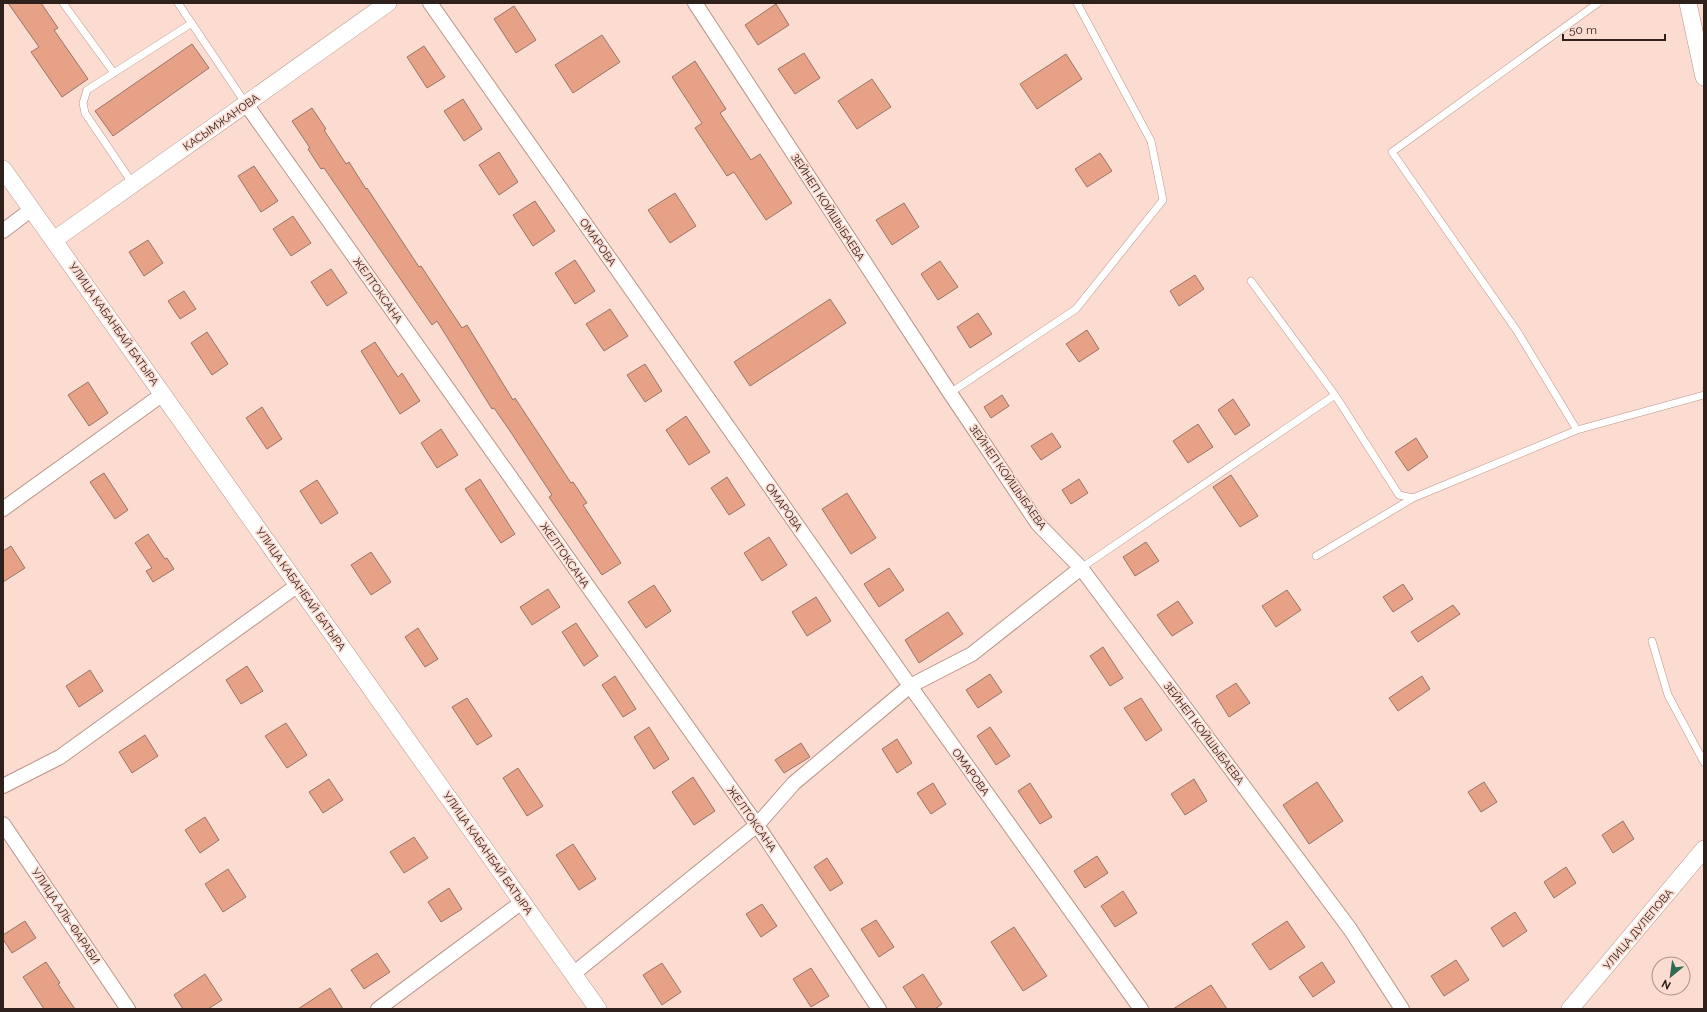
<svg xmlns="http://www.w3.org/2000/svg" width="1707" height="1012" font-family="Raleway,sans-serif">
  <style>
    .building { fill: #e7a187; stroke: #977568 }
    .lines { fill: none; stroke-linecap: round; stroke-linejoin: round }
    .service-casing { stroke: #b99588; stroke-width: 8 }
    .minor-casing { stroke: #b99588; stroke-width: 16 }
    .tertiary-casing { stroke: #b99588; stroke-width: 18 }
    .service { stroke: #fff; stroke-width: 7 }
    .minor { stroke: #fff; stroke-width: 14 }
    .tertiary { stroke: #fff; stroke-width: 17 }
    .labels { text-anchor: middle; stroke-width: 3.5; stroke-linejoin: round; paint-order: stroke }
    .street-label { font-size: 11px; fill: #2e201b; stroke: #fcdcd1 }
  </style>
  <rect width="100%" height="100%" fill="#fcdcd1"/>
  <!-- building -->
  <path class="building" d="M8 3H41L58 28 54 30 88 79 62 97 31 52 39 47Z
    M776 4 789 25 758 45 745 25Z
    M514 6 536 40 516 53 494 19Z
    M602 35 620 62 573 93 555 65Z
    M192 44 209 68 113 136 95 111Z
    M424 46 445 77 427 88 407 57Z
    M804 53 820 78 795 94 778 69Z
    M1066 54 1082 79 1037 109 1020 84Z
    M695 61 726 109 720 113 751 160 760 154 792 203 766 220 734 172 727 176 695 128 702 123 672 77Z
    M872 79 891 107 857 129 838 101Z
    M463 99 482 129 464 141 444 111Z
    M312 108 326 129 324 130 346 164 349 162 366 189 367 188 419 267 421 266 462 328 467 325 513 400 515 398 571 483 573 482 587 503 583 505 621 563 602 575 549 497 552 495 510 431 494 408 492 409 437 321 432 325 324 168 321 169 308 149 310 148 292 121Z
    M499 152 518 182 499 195 479 165Z
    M1100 153 1112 171 1087 187 1075 169Z
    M254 166 278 201 261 212 238 176Z
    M675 193 696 226 670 243 648 210Z
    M535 201 555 231 533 246 513 215Z
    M904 203 919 227 892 245 876 220Z
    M293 216 311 243 291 256 273 229Z
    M148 240 163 263 144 276 129 252Z
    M575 260 595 291 575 304 555 273Z
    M940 261 958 287 938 300 921 274Z
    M331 269 347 293 327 306 311 282Z
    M1195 275 1204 289 1179 306 1170 291Z
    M184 291 196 309 180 319 168 301Z
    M830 299 846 323 750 386 734 362Z
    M610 309 628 336 604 351 586 324Z
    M978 313 992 334 970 348 957 327Z
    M1087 330 1099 349 1079 362 1066 344Z
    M207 332 228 364 212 375 191 343Z
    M375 342 398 377 402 373 420 401 400 414 361 351Z
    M645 364 662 391 645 402 627 375Z
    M88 382 108 413 89 426 68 395Z
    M1002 395 1009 406 991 418 984 407Z
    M1233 399 1250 425 1235 435 1218 410Z
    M262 407 282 439 267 449 246 418Z
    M686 416 710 452 689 465 666 430Z
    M1198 424 1213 447 1188 463 1173 441Z
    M441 429 458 455 437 468 421 443Z
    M1052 433 1061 447 1041 460 1031 446Z
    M1416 438 1428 457 1408 471 1395 452Z
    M104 473 128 510 115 519 90 482Z
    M1231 475 1258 516 1240 527 1213 487Z
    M727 477 745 505 729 515 711 488Z
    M480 479 515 534 501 543 465 489Z
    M1079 479 1088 493 1071 504 1062 490Z
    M317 480 338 513 321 524 300 491Z
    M847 493 876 538 851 554 822 509Z
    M148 534 165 559 167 558 174 569 153 582 146 571 152 568 135 543Z
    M769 537 787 565 762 581 744 553Z
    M1146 542 1159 561 1135 576 1123 557Z
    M11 546 25 568 3 582V551Z
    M371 552 391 582 371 595 351 565Z
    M889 568 904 590 879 607 864 584Z
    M1403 584 1413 599 1393 612 1383 597Z
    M654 585 671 611 646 628 628 602Z
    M548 589 560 607 532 625 520 607Z
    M1287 590 1301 610 1276 627 1262 606Z
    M816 597 831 621 807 636 792 612Z
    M1178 601 1193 623 1172 636 1157 615Z
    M1453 605 1460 614 1418 642 1411 632Z
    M948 612 963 634 919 663 905 640Z
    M576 623 598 656 584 666 562 632Z
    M418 628 438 659 425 667 405 637Z
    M1103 647 1123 678 1110 686 1090 656Z
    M247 666 263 691 241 704 226 680Z
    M90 670 103 691 79 707 66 686Z
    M990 674 1002 692 978 708 966 690Z
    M615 676 636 709 623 717 602 685Z
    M1422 676 1430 689 1398 711 1389 698Z
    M1236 683 1250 703 1229 717 1216 696Z
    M467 698 492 736 477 745 452 707Z
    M1141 698 1162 730 1146 741 1124 708Z
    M286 723 307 755 287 768 265 736Z
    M649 727 669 759 654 769 634 737Z
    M990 727 1010 756 996 765 977 736Z
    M145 735 158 756 132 773 119 752Z
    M897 739 912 763 897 773 882 749Z
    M801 743 810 757 784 773 775 760Z
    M518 768 543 806 527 816 503 778Z
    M693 777 715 811 694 825 672 792Z
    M329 779 343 800 323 813 309 792Z
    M1194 779 1207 801 1185 815 1171 794Z
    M1317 782 1343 821 1309 844 1283 805Z
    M1484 782 1497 802 1481 812 1468 792Z
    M933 783 946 804 931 814 917 793Z
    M1030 783 1052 817 1040 824 1018 791Z
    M205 817 219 840 200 853 185 830Z
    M1623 821 1634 839 1613 853 1602 835Z
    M414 837 428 858 404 873 390 852Z
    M573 844 596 879 579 890 556 855Z
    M1097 856 1108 873 1085 888 1074 871Z
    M827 858 843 883 830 891 814 867Z
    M1566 867 1576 883 1554 898 1544 882Z
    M228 869 246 897 223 912 205 884Z
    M449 888 462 909 441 922 428 902Z
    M1123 891 1137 913 1115 927 1101 906Z
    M762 904 777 926 761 937 746 914Z
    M1515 912 1527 931 1503 947 1491 928Z
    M876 920 894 947 879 957 861 929Z
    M25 921 36 938 12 953 3 939V935Z
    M1287 921 1305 947 1270 970 1252 944Z
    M1014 927 1047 976 1023 991 991 942Z
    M377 953 390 972 364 989 351 970Z
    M1456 960 1469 980 1444 996 1431 976Z
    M46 962 60 983 58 984 75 1009H44L23 977Z
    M1322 962 1335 982 1313 997 1299 977Z
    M662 963 681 992 662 1005 643 975Z
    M811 968 829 996 811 1007 793 979Z
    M205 974 222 1000 208 1009H183L174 995Z
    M923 974 942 1004 935 1009H917L903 987Z
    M1211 985 1227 1009H1173Z
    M330 988 343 1009H298Z"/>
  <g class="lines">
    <defs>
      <path id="service" d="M63 3 114 73
        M178 3 246 104
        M133 184 85 113 83 103 87 90 192 23
        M1251 281 1335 395 1399 495 1413 498 1577 430 1704 395
        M950 393 1076 309 1163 200 1151 141 1077 3
        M1577 430 1517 331 1392 152 1598 3
        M1316 556 1413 498
        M1081 568 1335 395
        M1652 641 1668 695 1704 762"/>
      <path id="minor" d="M430 3 910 686 1141 1009
        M695 3 950 393 1038 524 1081 568 1350 929 1402 1009
        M246 104 757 825 879 1009
        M3 231 32 209
        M3 509 163 394
        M3 786 60 757 298 585
        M3 824 128 1009
        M573 974 757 825 794 783 910 686 972 654 1081 568
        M378 1009 522 902"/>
      <path id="tertiary" d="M1688 3 1704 77
        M3 169 598 1009
        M54 240 388 3
        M1570 1009 1704 849"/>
    </defs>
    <!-- service casing -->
    <use href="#service" class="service-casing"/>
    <!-- minor casing -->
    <use href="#minor" class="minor-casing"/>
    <!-- tertiary casing -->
    <use href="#tertiary" class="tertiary-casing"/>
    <!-- service -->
    <use href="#service" class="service"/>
    <!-- minor -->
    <use href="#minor" class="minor"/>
    <!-- tertiary -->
    <use href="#tertiary" class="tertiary"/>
  </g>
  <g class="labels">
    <!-- street labels -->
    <g class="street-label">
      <text transform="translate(221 122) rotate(-35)" y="4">КАСЫМЖАНОВА</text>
      <text transform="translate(828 207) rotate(57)" y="4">ЗЕЙНЕП КОЙШЫБАЕВА</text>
      <text transform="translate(598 242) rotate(55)" y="4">ОМАРОВА</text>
      <text transform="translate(378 290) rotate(55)" y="4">ЖЕЛТОКСАНА</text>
      <text transform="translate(114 324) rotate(55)" y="4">УЛИЦА КАБАНБАЙ БАТЫРА</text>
      <text transform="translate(1008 477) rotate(55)" y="4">ЗЕЙНЕП КОЙШЫБАЕВА</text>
      <text transform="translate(784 507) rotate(55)" y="4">ОМАРОВА</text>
      <text transform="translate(565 555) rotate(55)" y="4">ЖЕЛТОКСАНА</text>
      <text transform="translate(301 589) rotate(55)" y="4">УЛИЦА КАБАНБАЙ БАТЫРА</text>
      <text transform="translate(1204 733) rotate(53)" y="4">ЗЕЙНЕП КОЙШЫБАЕВА</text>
      <text transform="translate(971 772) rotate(54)" y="4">ОМАРОВА</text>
      <text transform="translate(752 819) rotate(55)" y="4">ЖЕЛТОКСАНА</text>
      <text transform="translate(488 853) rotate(55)" y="4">УЛИЦА КАБАНБАЙ БАТЫРА</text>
      <text transform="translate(66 916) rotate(56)" y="4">УЛИЦА АЛЬ-ФАРАБИ</text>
      <text transform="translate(1638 929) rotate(-50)" y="4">УЛИЦА ДУЛЕПОВА</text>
    </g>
  </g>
  <!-- border -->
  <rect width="1707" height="1012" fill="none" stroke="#2e201b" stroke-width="8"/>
  <!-- north arrow -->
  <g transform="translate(1671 976) rotate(209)"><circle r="19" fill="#fcdcd1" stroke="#aa9188"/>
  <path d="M0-3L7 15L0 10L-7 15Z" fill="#2f6a54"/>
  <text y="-6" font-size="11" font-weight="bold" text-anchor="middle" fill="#2e201b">N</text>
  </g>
  <!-- scale -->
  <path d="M1563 34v6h102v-6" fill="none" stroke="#2e201b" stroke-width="2"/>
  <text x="1569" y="34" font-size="12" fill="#2e201b" stroke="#fcdcd1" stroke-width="3" paint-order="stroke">50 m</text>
</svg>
